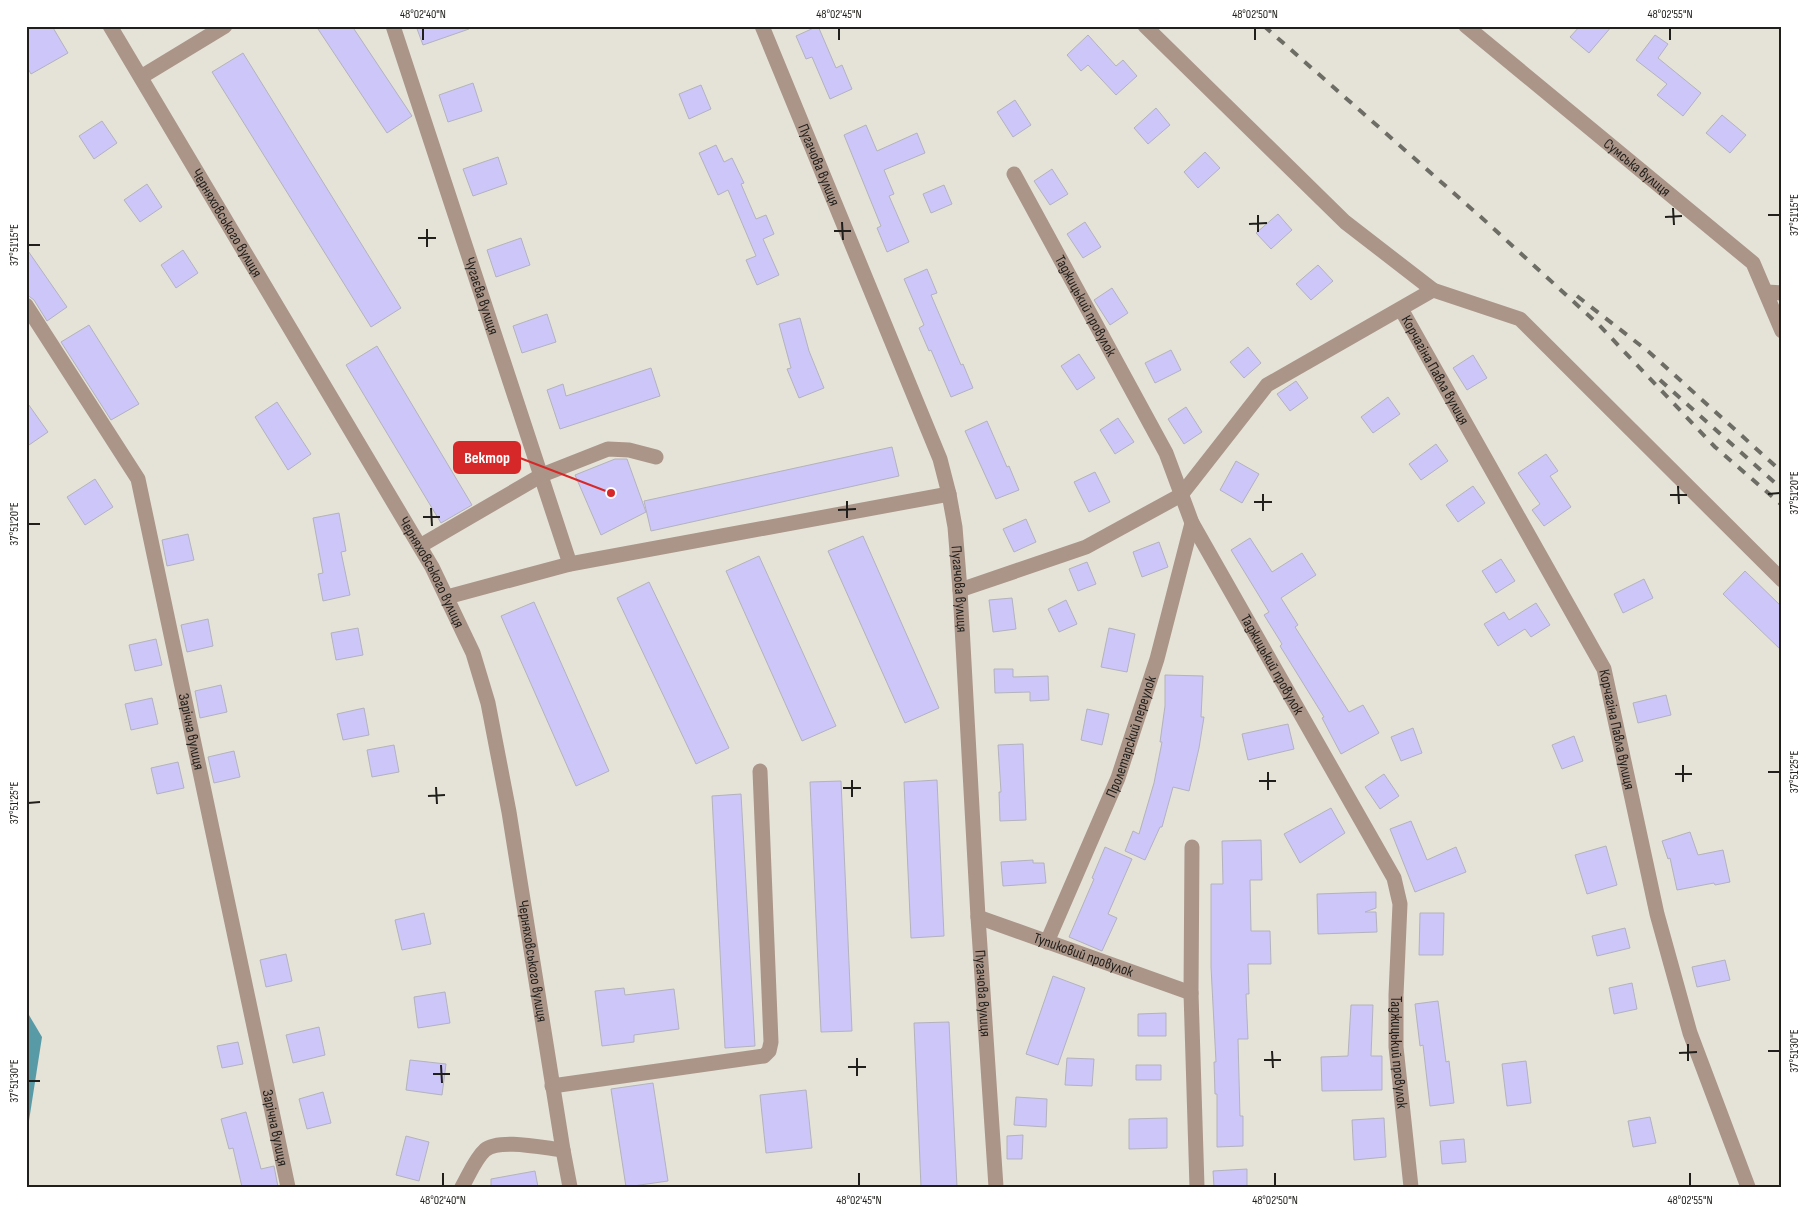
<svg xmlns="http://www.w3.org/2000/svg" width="1808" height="1213" font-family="'Sofia Sans Condensed',sans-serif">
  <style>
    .water { fill: #589ba6 }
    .building { fill: #ccc6f9; stroke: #b3b2bd }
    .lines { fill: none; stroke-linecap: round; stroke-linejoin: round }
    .minor { stroke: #ab9589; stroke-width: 15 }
    .rail { stroke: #6d6c65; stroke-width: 4; stroke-dasharray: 9 9; stroke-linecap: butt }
    .ticks { fill: none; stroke: #201f1b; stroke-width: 2 }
    .labels { text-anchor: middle; stroke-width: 4; stroke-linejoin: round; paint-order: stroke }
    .street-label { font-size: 15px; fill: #201f1b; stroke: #fff }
    .leader { fill: none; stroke: #d62828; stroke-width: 2 }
    .callout-dot { fill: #d62828; stroke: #fff; stroke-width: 2 }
    .callout { fill: #d62828; stroke: #d62828; stroke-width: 2 }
    .callout-label { font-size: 16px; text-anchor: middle; font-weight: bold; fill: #fff }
    .neatline { fill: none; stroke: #201f1b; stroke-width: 2 }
    .ticks-label { font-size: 12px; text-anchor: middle; fill: #201f1b }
  </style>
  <rect width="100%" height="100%" fill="#e5e3d7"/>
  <!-- water -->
  <path class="water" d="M26 1010 42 1037 26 1140Z"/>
  <!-- building -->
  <path class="building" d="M26 26H52L68 53 31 74 26 65Z
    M316 26H352L412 116 387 133Z
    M416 26H469V29L423 45Z
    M818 26 836 68 842 65 852 89 830 99 812 57 806 59 796 36Z
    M1580 26H1612L1589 53 1570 37Z
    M1088 35 1116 66 1123 60 1137 76 1116 95 1088 65 1081 71 1067 55Z
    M1655 35 1668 44 1658 58 1701 93 1683 116 1657 95 1667 84 1636 60Z
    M243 53 401 308 371 327 212 72Z
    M473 83 482 111 448 122 439 95Z
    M701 85 711 109 689 119 679 94Z
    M1015 100 1031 125 1013 137 997 112Z
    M1156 108 1170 125 1148 144 1134 128Z
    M1722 115 1746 135 1730 153 1706 133Z
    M102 121 117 143 94 159 79 136Z
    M866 125 877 151 917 133 925 153 884 170 894 194 889 196 909 242 887 252 877 228 881 226 844 135Z
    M716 145 724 162 732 158 744 183 741 184 756 219 766 215 774 234 763 239 779 275 757 285 746 260 756 256 728 190 718 195 699 153Z
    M1205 152 1220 168 1198 188 1184 172Z
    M498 157 507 184 473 196 463 169Z
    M1052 169 1068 194 1050 205 1034 181Z
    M147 184 162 207 140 222 124 200Z
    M944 185 952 204 931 213 923 194Z
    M1278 214 1292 230 1271 249 1256 233Z
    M1085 222 1101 247 1083 258 1067 234Z
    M521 238 530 265 496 277 487 250Z
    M26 248 67 307 47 321 34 300 26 294Z
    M183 250 198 273 176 288 161 265Z
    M1318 265 1333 281 1311 300 1296 284Z
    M927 269 937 293 931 295 961 365 963 364 973 388 951 397 931 350 929 351 919 328 924 325 904 279Z
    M1112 288 1128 313 1110 325 1094 300Z
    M547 314 556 342 522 353 513 326Z
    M800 318 809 351 824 388 799 398 787 369 791 368 779 324Z
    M89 325 139 404 111 420 61 342Z
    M377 346 472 505 441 523 346 365Z
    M1248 347 1261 363 1244 378 1230 362Z
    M1171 350 1181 370 1155 383 1145 363Z
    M1079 354 1095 378 1077 390 1061 366Z
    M1473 355 1487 378 1467 390 1453 368Z
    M651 368 660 396 560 429 547 390 563 384 566 396Z
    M1296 381 1308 398 1290 411 1277 394Z
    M1388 397 1400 414 1373 433 1361 417Z
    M26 401 48 432 26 447Z
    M277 402 311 454 288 470 255 417Z
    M1186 407 1202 432 1184 444 1168 419Z
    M1118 418 1134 442 1115 454 1100 430Z
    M987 421 1007 467 1009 466 1019 490 996 499 965 431Z
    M1436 444 1448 461 1421 480 1409 464Z
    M892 447 899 476 651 531 644 501Z
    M1546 454 1558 471 1550 476 1571 507 1544 526 1532 510 1540 504 1518 473Z
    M615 459H627L646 512 601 535 575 475Z
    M1236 461 1259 474 1242 503 1220 490Z
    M1095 472 1110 502 1089 512 1074 482Z
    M95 479 113 507 85 525 67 497Z
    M1473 486 1485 503 1458 522 1446 505Z
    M339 513 346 551 341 552 350 595 323 601 318 574 323 573 313 518Z
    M1026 519 1036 542 1014 552 1003 529Z
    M188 534 194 560 167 566 162 540Z
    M863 536 939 708 905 723 828 551Z
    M1250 538 1272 572 1302 553 1316 575 1281 598 1298 625 1295 627 1349 712 1363 705 1379 733 1341 754 1322 718 1324 717 1280 646 1282 644 1264 615 1269 612 1231 550Z
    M1159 542 1168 567 1142 577 1133 552Z
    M759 556 836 726 802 741 726 571Z
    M1501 559 1515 581 1496 593 1482 571Z
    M1087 562 1096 584 1078 591 1069 569Z
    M1745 571 1782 607V651L1723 594Z
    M1644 579 1653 598 1623 613 1614 594Z
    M649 582 729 748 696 764 617 598Z
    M1012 598 1016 629 993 632 989 600Z
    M1066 600 1077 624 1059 632 1048 609Z
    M534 602 609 771 576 786 501 616Z
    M1536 603 1550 625 1531 637 1525 629 1498 646 1484 624 1504 612 1509 620Z
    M208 619 213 646 187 652 181 625Z
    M358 628 363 655 336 660 331 633Z
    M1109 628 1135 634 1127 672 1101 667Z
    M156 639 162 665 135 671 129 645Z
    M994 669H1013V677L1048 676 1049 700 1030 701V692L995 693Z
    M1165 675 1203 676 1201 717H1204L1199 748 1189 791 1173 787 1162 827H1160L1145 860 1125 851 1133 831 1139 834 1154 783 1162 742H1160L1165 706Z
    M221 685 227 712 200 718 195 691Z
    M1666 695 1671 715 1638 723 1633 703Z
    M152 698 158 724 131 730 125 704Z
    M364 708 369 735 343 740 337 714Z
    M1087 709 1109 714 1102 745 1081 740Z
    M1288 724 1294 749 1248 760 1242 734Z
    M1413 728 1422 753 1401 761 1391 737Z
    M1574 736 1583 761 1562 769 1552 745Z
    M1023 744 1026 820 1000 821 999 792H1001L998 745Z
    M394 745 399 772 372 777 367 750Z
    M234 751 240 777 214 783 208 757Z
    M178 762 184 788 157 794 151 768Z
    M1384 774 1399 796 1380 809 1365 787Z
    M937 780 944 936 911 938 904 782Z
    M841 781 852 1031 821 1032 810 782Z
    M741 794 755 1046 725 1048 712 796Z
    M1331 808 1345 833 1300 863 1284 834Z
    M1411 821 1427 860 1456 847 1466 872 1415 892 1390 829Z
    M1690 832 1698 855 1723 850 1730 882 1715 885 1714 883 1677 890 1670 858 1668 859 1662 841Z
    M1261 840 1262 880H1250L1251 931H1270L1271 964H1248L1249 994H1246L1248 1039H1238L1240 1116H1243V1146L1217 1147V1094H1215L1214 1062H1216L1211 967V884H1223L1222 841Z
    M1606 846 1617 885 1587 894 1575 855Z
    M1105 847 1132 859 1108 914 1117 918 1102 951 1069 937 1094 879 1092 878Z
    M1033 860V863H1044L1046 883 1003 886 1001 862Z
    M1376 892V908L1365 912H1376L1377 932 1318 934 1317 894Z
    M424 913 431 944 402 950 395 920Z
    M1420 913H1444L1443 955H1419Z
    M1625 928 1630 948 1597 956 1592 936Z
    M286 954 292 981 266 987 260 960Z
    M1725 960 1730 980 1697 987 1692 967Z
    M1053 976 1085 988 1058 1065 1026 1054Z
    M1632 983 1637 1009 1614 1014 1609 988Z
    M624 988 625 995 674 989 679 1029 634 1035V1042L602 1046 595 991Z
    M445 992 450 1023 418 1028 414 997Z
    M1438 1001 1446 1062 1449 1061 1454 1103 1430 1106 1423 1045 1420 1046 1415 1004Z
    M1351 1005H1373L1371 1056H1382V1090L1322 1091 1321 1057 1348 1056Z
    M1166 1013V1036H1138V1014Z
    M949 1022 957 1187H921L914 1023Z
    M319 1027 325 1055 293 1063 286 1035Z
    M238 1042 243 1064 222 1068 217 1046Z
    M1067 1058 1094 1059 1092 1086 1065 1085Z
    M410 1060 446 1064 442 1095 406 1090Z
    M1526 1061 1531 1103 1507 1106 1502 1064Z
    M1136 1065H1161V1080H1136Z
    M653 1083 668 1181 626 1187 611 1089Z
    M806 1090 812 1148 766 1153 760 1095Z
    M323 1092 331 1123 307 1129 299 1099Z
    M1016 1097 1047 1099 1046 1127 1014 1125Z
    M246 1112 261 1169 274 1166 278 1187H242L233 1148 229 1149 221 1119Z
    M1650 1117 1656 1143 1633 1147 1628 1121Z
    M1167 1118V1148L1129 1149V1119Z
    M1384 1118 1386 1157 1354 1160 1352 1120Z
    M1023 1135 1022 1159H1007V1136Z
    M406 1136 429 1142 419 1181 396 1175Z
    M1464 1139 1466 1162 1442 1164 1440 1141Z
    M1247 1169V1187H1214L1213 1171Z
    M535 1171 538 1187H491V1179Z"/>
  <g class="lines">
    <!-- minor -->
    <g class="minor">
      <path id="s1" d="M110 26 432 567 473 653 488 703 509 812 563 1150 570 1187"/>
      <path id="s2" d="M393 26 570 564"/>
      <path id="s3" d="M762 26 940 459 949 494 955 527 960 590 978 917 996 1187"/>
      <path d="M1145 26 1345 222 1433 290 1520 319 1782 580"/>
      <path id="s4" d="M1466 26 1753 263 1782 331"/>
      <path d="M141 77 225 26"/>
      <path id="s5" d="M1014 174 1166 453 1192 523 1394 878 1400 904 1396 995V1047L1411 1187"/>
      <path d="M1766 292 1782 293"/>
      <path id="s6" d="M26 305 138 479 288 1187"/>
      <path id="s7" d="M1401 309 1604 669 1657 914 1690 1033 1748 1187"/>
      <path d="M420 546 542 475 608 449 629 450 656 457"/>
      <path d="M960 590 1086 547 1181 495 1267 385 1433 290"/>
      <path d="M447 597 570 564 949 494"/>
      <path d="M1192 847 1191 993 1197 1187"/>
      <path id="s8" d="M978 917 1191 993"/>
      <path id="s9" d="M1047 942 1118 778 1157 659 1192 523"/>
      <path d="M552 1086 764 1056 769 1051 771 1042 760 771"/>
      <path d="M462 1187C469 1175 475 1159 485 1150 499 1138 544 1148 563 1150"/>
    </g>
    <!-- rail -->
    <path class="rail" d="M1264 26 1482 218 1599 325 1715 447 1782 505
      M1577 296 1649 352 1782 472
      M1660 380 1782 489"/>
  </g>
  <!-- ticks -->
  <path class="ticks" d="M423 28V40M839 28V40M1255 28V40M1670 28V40M1673 208 1674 225M1258 215V232M1768 215H1780M1665 217 1682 216M842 222 843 240M1249 224 1267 223M427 229V247M834 231H851M418 238H436M28 245H40M1678 486 1679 504M1263 494V511M1768 494 1780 493M1670 495H1687M847 501V518M1254 502H1272M431 508 432 526M838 510 856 509M423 517H440M28 524H40M1683 765V782M1268 772V790M1768 772H1780M1675 774H1692M852 780V797M1259 781H1276M436 787 437 804M843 788H861M428 796 445 795M28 803 40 802M1688 1044V1061M1272 1051 1273 1068M1768 1051H1780M1679 1053 1697 1052M857 1058V1076M1264 1060H1281M441 1065 442 1083M848 1067H866M433 1074H450M28 1081H40M443 1173V1186M859 1173V1186M1275 1173V1186M1690 1173V1186"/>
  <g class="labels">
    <!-- street labels -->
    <g class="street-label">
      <text dy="5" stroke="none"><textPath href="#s3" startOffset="150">Пугачова вулиця</textPath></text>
      <text dy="5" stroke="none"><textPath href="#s4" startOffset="222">Сумська вулиця</textPath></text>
      <text dy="5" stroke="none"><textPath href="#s1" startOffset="229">Черняховського вулиця</textPath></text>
      <text dy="5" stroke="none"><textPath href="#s2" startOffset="284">Чугаєва вулиця</textPath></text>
      <text dy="5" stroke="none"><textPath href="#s5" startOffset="150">Таджицький провулок</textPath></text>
      <text dy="5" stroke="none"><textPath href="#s7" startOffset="70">Корчагіна Павла вулиця</textPath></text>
      <text dy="5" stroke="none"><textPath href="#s1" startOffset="634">Черняховського вулиця</textPath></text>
      <text dy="5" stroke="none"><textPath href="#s3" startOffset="600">Пугачова вулиця</textPath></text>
      <text dy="5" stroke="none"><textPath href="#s5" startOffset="555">Таджицький провулок</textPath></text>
      <text dy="5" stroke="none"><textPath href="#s7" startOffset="475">Корчагіна Павла вулиця</textPath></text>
      <text dy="5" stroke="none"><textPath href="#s6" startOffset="465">Зарічна вулиця</textPath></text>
      <text dy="5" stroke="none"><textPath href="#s9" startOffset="222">Пролетарский переулок</textPath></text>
      <text dy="5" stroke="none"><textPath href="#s8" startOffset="112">Тупиковий провулок</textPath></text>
      <text dy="5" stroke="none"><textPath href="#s1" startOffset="1039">Черняховського вулиця</textPath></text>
      <text dy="5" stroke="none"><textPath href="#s3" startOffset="1005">Пугачова вулиця</textPath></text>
      <text dy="5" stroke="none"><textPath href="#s5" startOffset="976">Таджицький провулок</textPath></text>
      <text dy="5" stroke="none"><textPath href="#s6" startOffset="870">Зарічна вулиця</textPath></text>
    </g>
  </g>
  <!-- callouts -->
  <path class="leader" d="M611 493L520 458"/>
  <circle class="callout-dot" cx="611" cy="493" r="5"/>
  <rect class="callout" x="454" y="442" width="66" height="31" rx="5"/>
  <g class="callout-label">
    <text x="487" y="463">Вектор</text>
  </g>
  <!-- border -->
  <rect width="1808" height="1213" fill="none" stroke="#ffffff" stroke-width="55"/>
  <rect x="28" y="28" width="1752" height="1158" class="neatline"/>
  <g class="ticks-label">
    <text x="423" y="18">48°02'40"N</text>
    <text x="839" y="18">48°02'45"N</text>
    <text x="1255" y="18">48°02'50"N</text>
    <text x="1670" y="18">48°02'55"N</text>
    <text transform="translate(1794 215) rotate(-90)" y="4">37°51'15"E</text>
    <text transform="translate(14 245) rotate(-90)" y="4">37°51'15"E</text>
    <text transform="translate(1794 493) rotate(-90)" y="4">37°51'20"E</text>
    <text transform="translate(14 524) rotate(-90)" y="4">37°51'20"E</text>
    <text transform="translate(1794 772) rotate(-90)" y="4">37°51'25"E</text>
    <text transform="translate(14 803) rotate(-90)" y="4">37°51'25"E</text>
    <text transform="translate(1794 1051) rotate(-90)" y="4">37°51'30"E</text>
    <text transform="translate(14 1081) rotate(-90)" y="4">37°51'30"E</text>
    <text x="443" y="1204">48°02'40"N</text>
    <text x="859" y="1204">48°02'45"N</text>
    <text x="1275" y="1204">48°02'50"N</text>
    <text x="1690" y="1204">48°02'55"N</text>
  </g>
</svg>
